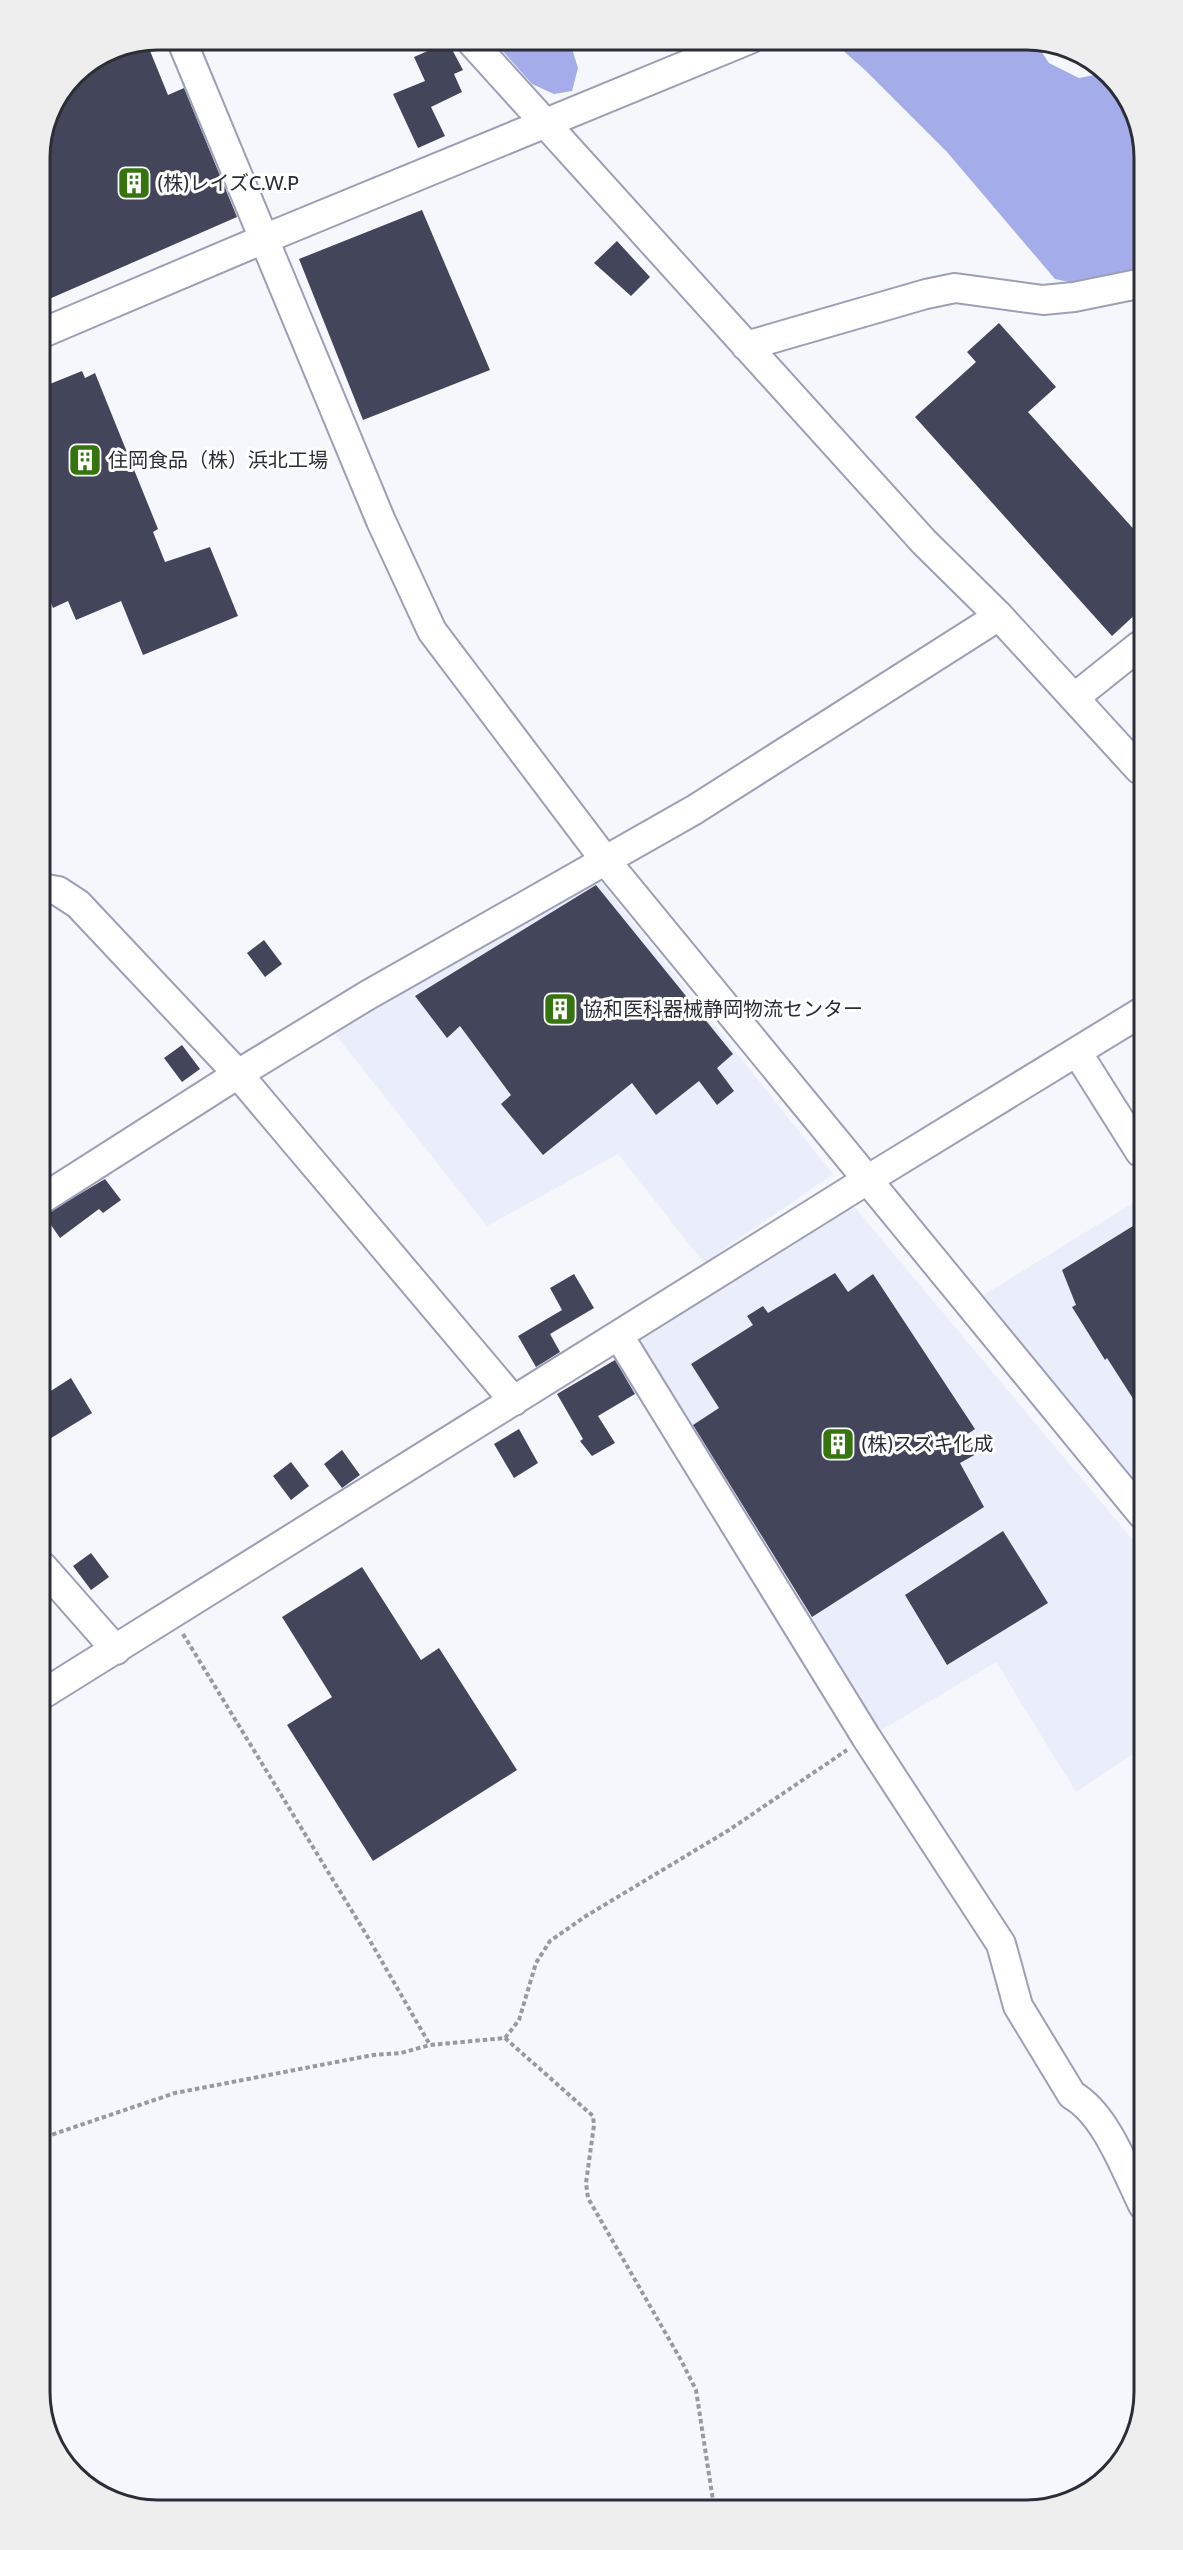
<svg xmlns="http://www.w3.org/2000/svg" width="1183" height="2550" font-family="Cabin,'Noto Sans JP',sans-serif">
  <style>
    .built { fill: #eaedfa }
    .forest { fill: #a4ade9 }
    .building { fill: #43465b }
    .lines { fill: none; stroke-linecap: round; stroke-linejoin: round }
    .minor-casing { stroke: #9b9fb8; stroke-width: 32 }
    .path { stroke: #989aa1; stroke-width: 4; stroke-dasharray: 4.5 3; stroke-linecap: butt }
    .minor { stroke: #fff; stroke-width: 28 }
    .labels { text-anchor: middle; stroke-width: 6; stroke-linejoin: round; paint-order: stroke }
    .poi-label { font-size: 20px; fill: #2b2d37; stroke: #fff; text-anchor: start }
    .rim { fill: none; stroke: #2b2d37; stroke-width: 3 }
  </style>
  <rect width="100%" height="100%" fill="#f6f7fc"/>
  <!-- built -->
  <path class="built" d="M596 876 833 1174 704 1263 618 1154 487 1226 335 1034Z
    M1141 1198V1498L977 1299Z
    M853 1205 1142 1551V1748L1076 1792 996 1662 878 1732 634 1342Z"/>
  <!-- forest -->
  <path class="forest" d="M492 39H569L578 68 572 91 554 94 532 84Z
    M830 39H1033L1049 63 1079 78 1104 73 1138 119V270L1082 285 1055 279 947 152 865 70Z"/>
  <!-- building -->
  <path class="building" d="M146 41 168 95 184 88 237 217 40 303 39 150 48 112 74 74 113 48Z
    M448 42 463 70 454 74 462 92 431 107 445 136 418 148 393 94 425 81 414 57Z
    M422 210 490 370 363 420 299 259Z
    M617 241 650 277 631 296 594 263Z
    M999 323 1056 387 1028 412 1139 535V611L1112 636 915 417 976 362 967 352Z
    M82 371 85 378 95 373 158 529 153 532 165 562 210 547 238 616 143 655 121 601 76 620 68 601 53 608 40 577V388Z
    M596 885 733 1054 717 1068 734 1091 717 1105 699 1081 656 1115 632 1083 543 1155 501 1104 511 1095 460 1026 447 1038 415 996Z
    M264 940 282 964 265 977 247 953Z
    M182 1045 200 1069 182 1082 164 1058Z
    M105 1179 121 1200 103 1213 99 1209 60 1238 44 1215Z
    M1141 1221V1411L1107 1358 1105 1360 1072 1307 1076 1305 1062 1270Z
    M835 1273 848 1292 873 1274 975 1429 966 1435 978 1453 960 1463 984 1507 812 1617 693 1425 719 1408 691 1364 753 1325 747 1316 763 1306 768 1313Z
    M574 1274 594 1308 550 1334 560 1352 536 1367 518 1336 562 1310 550 1288Z
    M615 1360 635 1394 598 1416 615 1443 592 1456 580 1441 583 1439 557 1394Z
    M71 1378 92 1413 43 1443V1396Z
    M519 1429 538 1463 514 1478 494 1444Z
    M342 1450 360 1475 342 1488 324 1464Z
    M291 1462 309 1486 291 1500 273 1476Z
    M1003 1531 1048 1603 947 1665 905 1595Z
    M91 1553 109 1577 91 1590 73 1566Z
    M362 1567 421 1660 439 1648 517 1770 373 1861 287 1725 332 1697 282 1617Z"/>
  <g class="lines">
    <defs>
      <path id="minor" d="M181 39 381 521 432 631 605 860 1142 1514
        M469 39 924 542 999 616 1139 769
        M40 334 264 239 750 39
        M746 346 926 294 955 288 1043 300 1074 297 1138 284
        M1074 698 1139 646
        M41 888 58 891 78 904 238 1074 514 1401
        M1077 1052 1140 1152
        M42 1199 238 1074 368 995 694 810 999 616
        M619 1336 866 1737 1001 1944 1018 2006 1072 2095C1106 2114 1126 2171 1143 2205
        M43 1567 116 1650
        M43 1694 867 1180 1140 1013"/>
    </defs>
    <!-- minor casing -->
    <use href="#minor" class="minor-casing"/>
    <!-- path -->
    <path class="path" d="M183 1634 369 1939 430 2045
      M505 2038 593 2116 594 2125 586 2183 588 2198 681 2360 696 2390 714 2507
      M45 2137 175 2093 373 2055 401 2053 430 2045 505 2038 519 2020 536 1963 550 1941 586 1916 729 1830 847 1750"/>
    <!-- minor -->
    <use href="#minor" class="minor"/>
  </g>
  <!-- icons -->
  <defs>
    <symbol id="building-square" viewBox="-11 -11 22 22"><rect x="-9" y="-9" width="18" height="18" rx="4" fill="#35740e" stroke="#fff"/><path d="M-4-6H4V6H1V3H-1V6H-4ZM-2.5-4.3h1.7v1.8h-1.7ZM.8-4.3h1.7v1.8H.8ZM-2.5-1h1.7V.8h-1.7ZM.8-1h1.7V.8H.8Z" fill="#fff"/></symbol>
  </defs>
  <g fill-rule="evenodd">
    <use href="#building-square" x="115" y="164" width="38" height="38"/>
    <use href="#building-square" x="66" y="441" width="38" height="38"/>
    <use href="#building-square" x="541" y="990" width="38" height="38"/>
    <use href="#building-square" x="819" y="1425" width="38" height="38"/>
  </g>
  <g class="labels">
    <!-- poi labels -->
    <g class="poi-label">
      <text x="157" y="190">(株)レイズC.W.P</text>
      <text x="108" y="467">住岡食品（株）浜北工場</text>
      <text x="583" y="1016">協和医科器械静岡物流センター</text>
      <text x="861" y="1451">(株)スズキ化成</text>
    </g>
  </g>
  <!-- crop -->
  <path d="M0 0H1183V2550H0ZM158 50H1026A108 108 0 0 1 1134 158V2392A108 108 0 0 1 1026 2500H158A108 108 0 0 1 50 2392V158A108 108 0 0 1 158 50Z" fill="#eeeeef" fill-rule="evenodd"/>
  <path class="rim" d="M158 50H1026A108 108 0 0 1 1134 158V2392A108 108 0 0 1 1026 2500H158A108 108 0 0 1 50 2392V158A108 108 0 0 1 158 50Z"/>
</svg>
